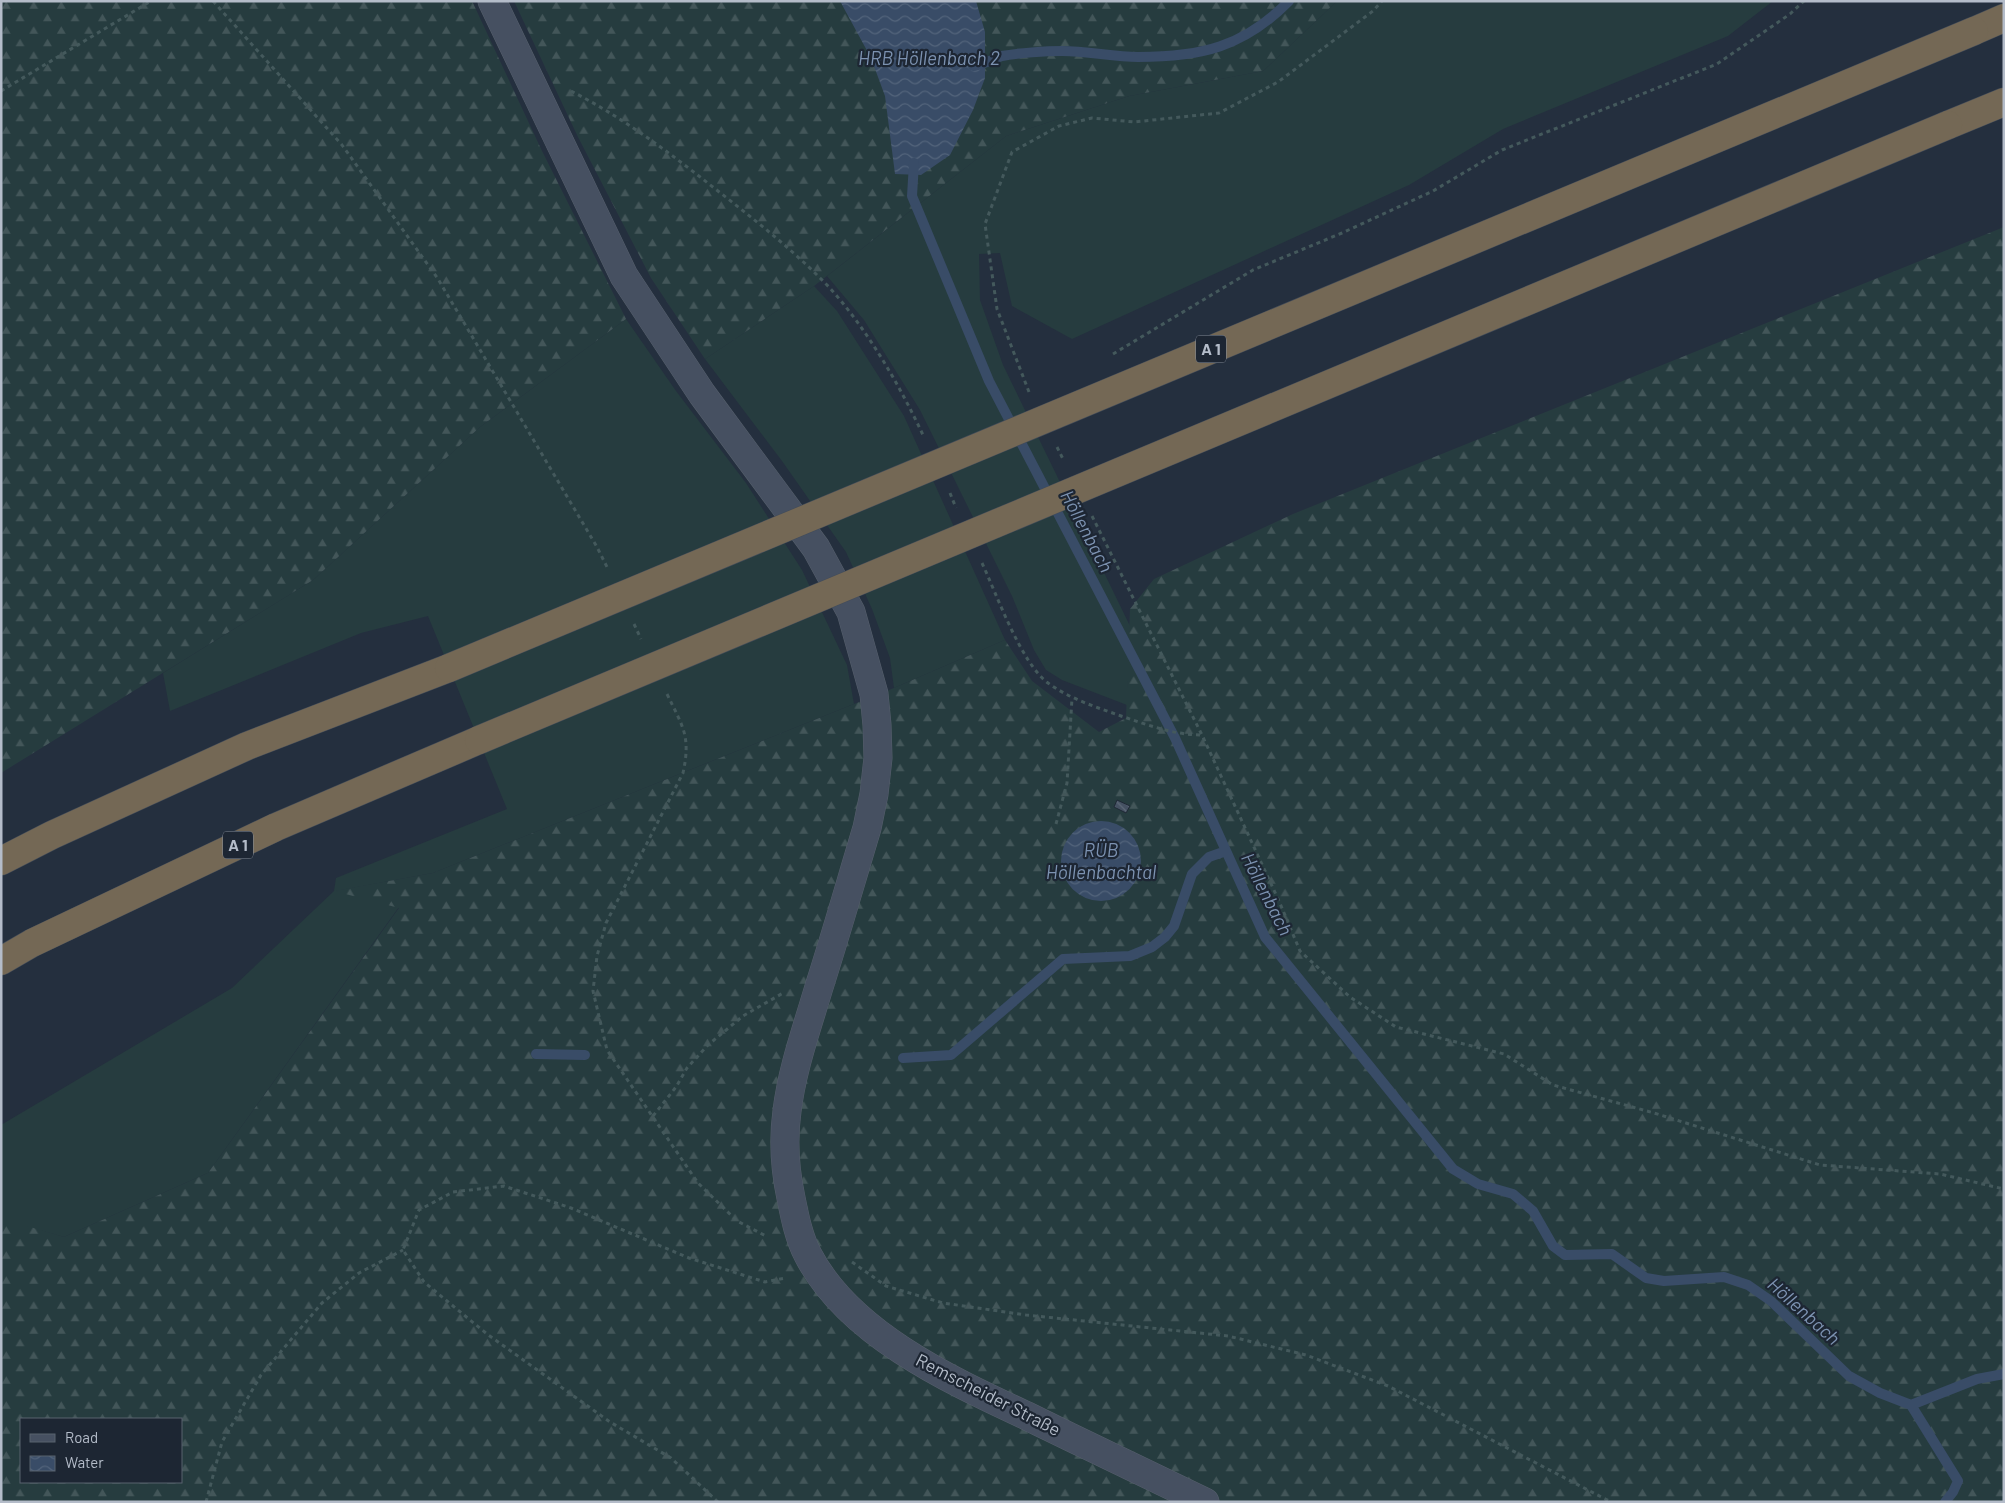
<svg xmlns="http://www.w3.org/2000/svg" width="2005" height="1503" font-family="Barlow,sans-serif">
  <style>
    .grass { fill: #263c3f }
    .forest { fill: url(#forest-firs); fill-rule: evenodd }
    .water { fill: url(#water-waves) }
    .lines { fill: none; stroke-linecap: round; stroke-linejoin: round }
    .stream { stroke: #394c67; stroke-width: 10 }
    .building { fill: url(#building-back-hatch); stroke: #1f2835 }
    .secondary-casing { stroke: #565f6c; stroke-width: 29 }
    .highway-casing { stroke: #434c59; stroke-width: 29 }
    .path { stroke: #44595c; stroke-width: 3; stroke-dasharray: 4 4; stroke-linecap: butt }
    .secondary { stroke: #465061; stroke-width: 28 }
    .highway { stroke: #746855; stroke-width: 28 }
    .highway-bridge-casing { stroke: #434c59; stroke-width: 29; stroke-linecap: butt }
    .highway-bridge { stroke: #746855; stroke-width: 28 }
    .labels { text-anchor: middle; stroke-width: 4.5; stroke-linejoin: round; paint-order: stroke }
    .shield { fill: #1d2633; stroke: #878f9c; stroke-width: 1 }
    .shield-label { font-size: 16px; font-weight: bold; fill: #b4bcc9 }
    .street-label { font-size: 18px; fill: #b4bcc9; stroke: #1d2633 }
    .water-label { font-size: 19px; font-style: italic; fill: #7c92b1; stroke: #1d2633 }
  </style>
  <defs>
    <pattern id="forest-firs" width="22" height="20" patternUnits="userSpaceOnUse" patternTransform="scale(1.25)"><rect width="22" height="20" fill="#263c3f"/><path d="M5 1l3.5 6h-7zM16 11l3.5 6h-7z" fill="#435659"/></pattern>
    <pattern id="water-waves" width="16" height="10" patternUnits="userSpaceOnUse" patternTransform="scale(1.25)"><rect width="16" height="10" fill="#394c67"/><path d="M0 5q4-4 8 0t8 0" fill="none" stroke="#53647b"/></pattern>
    <pattern id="building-back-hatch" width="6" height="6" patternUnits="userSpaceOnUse" patternTransform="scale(1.25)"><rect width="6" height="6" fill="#455162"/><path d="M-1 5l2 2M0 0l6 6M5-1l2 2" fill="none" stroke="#5d6877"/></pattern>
  </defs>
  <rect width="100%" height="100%" fill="#242f3e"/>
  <!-- grass -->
  <path class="grass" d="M1337 1H1773L1728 36 1503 129 1409 185 1072 339 1012 306 1000 253 979 254 980 300 1003 365 1130 626 1127 705 1062 680 1046 670 1034 650 1012 596 920 410 864 320 827 276 1006 136 1129 96 1263 71Z
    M814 286 837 311 904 416 1005 640 894 688 890 658 872 609 846 552 782 461 705 359Z
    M626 319 676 391 746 483 802 570 847 665 854 704 433 873 336 891 399 907 208 1173 64 1237 10 1222 1 1226V1125L232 988 334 891 336 878 507 809 428 616 361 633 170 711 163 673 313 580 480 427Z"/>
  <!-- forest -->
  <path class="forest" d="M1 1H472L542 151 626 319 480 427 313 580 1 773Z
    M514 1H1337L1263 71 1129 96 1006 136 814 286 705 359 651 278 578 137Z
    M2004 227V1502H1V1226L10 1221 64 1237 208 1173 399 908 334 891 433 873 894 688 1005 640 1032 681 1099 732 1126 718 1130 609 1154 579 1293 514ZM21 1419H181V1482H21Z"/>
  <!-- water -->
  <path class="water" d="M840 1H976L985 32V78L973 110 950 155 921 175 895 174 885 96 871 58Z
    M1061 861a40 40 0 1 1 80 0a40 40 0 1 1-80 0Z"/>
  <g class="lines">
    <!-- stream -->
    <path class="stream" d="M973 66C984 65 992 59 1002 56 1017 53 1047 51 1062 51 1088 51 1113 57 1138 57 1201 57 1244 47 1289 1
      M914 163 912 196 989 381 1175 738 1265 937 1453 1169 1478 1184 1513 1194 1533 1211 1553 1246 1565 1255 1612 1254 1646 1278 1664 1281 1724 1277 1748 1285 1771 1301 1849 1376 1880 1393 1911 1405 1958 1481 1953 1492 1945 1502
      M536 1054 585 1055
      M903 1058 951 1055 1063 959 1130 956 1152 947 1165 937 1174 926 1192 874 1209 857 1226 851
      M1911 1405 1977 1379 2004 1374"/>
  </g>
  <!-- building -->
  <path class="building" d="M1117 800 1130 806 1126 813 1114 807Z"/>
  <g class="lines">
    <defs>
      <path id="secondary" d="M492 1 624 276 702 394 816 548 851 612 874 694 877 725 878 758 874 794 867 828C851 881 836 934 819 987 807 1028 792 1069 787 1111 783 1140 785 1170 791 1198 795 1218 799 1238 808 1255 849 1334 950 1380 1027 1416 1086 1445 1145 1473 1205 1502"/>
      <path id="highway" d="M1974 31 2004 18
        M1948 125 2004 102
        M1 861 52 835 247 746 449 668
        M1 961 32 943 276 827 479 740"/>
    </defs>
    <!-- secondary casing -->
    <use href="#secondary" class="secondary-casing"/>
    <!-- highway casing -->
    <use href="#highway" class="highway-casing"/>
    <!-- path -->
    <path class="path" d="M213 1 342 145 438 279 597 547 608 569
      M1 91 151 1
      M571 91C620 116 666 150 709 184 750 216 791 248 827 285 866 327 899 384 923 435
      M1113 354 1253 270 1342 233 1433 191 1502 150 1717 64 1790 14 1804 1
      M1029 392 997 309 985 224 1012 152 1059 126 1092 118 1134 122 1219 113 1278 82 1373 11 1382 1
      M1057 447 1064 461
      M950 493 956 508
      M1092 516 1202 735 1279 901 1300 951 1350 997 1396 1027 1504 1054 1553 1085 1654 1113 1820 1165 1940 1174 2004 1189
      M982 563C997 595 1021 663 1048 683 1070 699 1096 707 1121 716 1148 725 1174 735 1202 735
      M634 624 641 639
      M667 694C683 727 691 736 683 773L606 923 597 956 593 991 607 1050 698 1183 737 1221 766 1236
      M1056 824 1067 783 1072 698
      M653 1116 676 1087 687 1068 708 1045 743 1016 783 993
      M852 1262 886 1286 943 1303 1026 1315 1228 1336 1306 1355 1388 1386 1611 1502
      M206 1502 222 1442 261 1375 322 1303 359 1273 403 1250
      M718 1502 671 1458 610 1422 487 1334 424 1282 403 1250 419 1210 453 1192 504 1186 571 1208 689 1258 765 1282 786 1278"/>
    <!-- secondary -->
    <use href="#secondary" class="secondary"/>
    <!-- highway -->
    <use href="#highway" class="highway"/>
    <defs>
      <path id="highway-bridge" d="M449 668 1974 31
        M479 740 1948 125"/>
    </defs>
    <!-- highway-bridge casing -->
    <use href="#highway-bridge" class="highway-bridge-casing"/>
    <!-- highway-bridge -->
    <use href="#highway-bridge" class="highway-bridge"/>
  </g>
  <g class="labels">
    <!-- shield labels -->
    <g class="shield">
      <rect x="1196" y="335.5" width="30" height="27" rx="4"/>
      <rect x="223" y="831.5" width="30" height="27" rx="4"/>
    </g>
    <g class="shield-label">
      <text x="1211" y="355">A 1</text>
      <text x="238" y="851">A 1</text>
    </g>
    <!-- street labels -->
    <g class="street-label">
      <text transform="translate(988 1395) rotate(27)" y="6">Remscheider Straße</text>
    </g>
    <!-- water labels -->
    <g class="water-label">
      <text x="929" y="65">HRB Höllenbach 2</text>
      <text transform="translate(1087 531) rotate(62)" y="7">Höllenbach</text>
      <text x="1101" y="857">RÜB<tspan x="1101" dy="22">Höllenbachtal</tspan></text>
      <text transform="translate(1267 894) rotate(63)" y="7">Höllenbach</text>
      <text transform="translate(1804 1311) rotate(42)" y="7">Höllenbach</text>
    </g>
  </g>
  <!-- border -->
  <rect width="2005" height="1503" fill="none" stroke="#b4bcc9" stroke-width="5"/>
  <!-- legend -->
  <rect x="20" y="1418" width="162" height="65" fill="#1d2633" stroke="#59626f"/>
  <rect x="30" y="1434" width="25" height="8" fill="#465061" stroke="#59626f"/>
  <text x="65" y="1443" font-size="15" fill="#b4bcc9">Road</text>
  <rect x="30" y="1456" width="25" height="15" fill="url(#water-waves)" stroke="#59626f"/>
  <text x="65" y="1468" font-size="15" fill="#b4bcc9">Water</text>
</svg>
